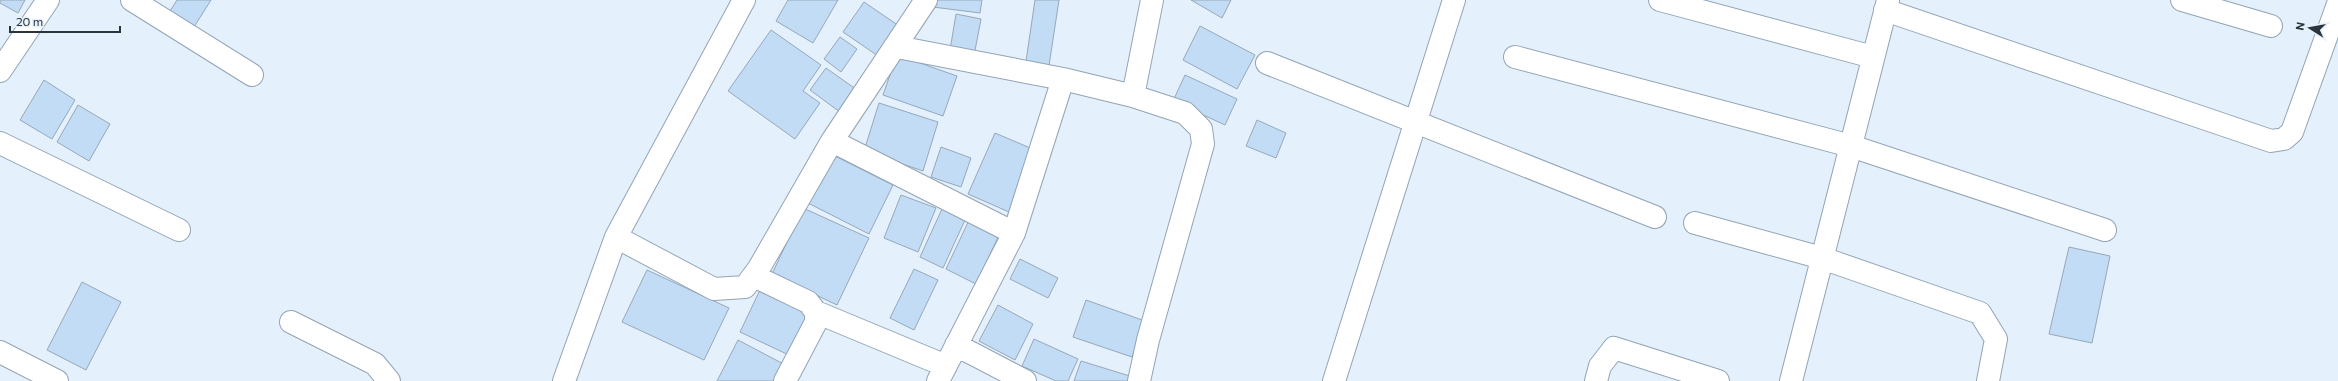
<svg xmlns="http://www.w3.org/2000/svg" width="2338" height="381" font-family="Commissioner,sans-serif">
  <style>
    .building { fill: #c2dcf5; stroke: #96a8b9 }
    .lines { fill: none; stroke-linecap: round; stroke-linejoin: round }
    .minor-casing { stroke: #92a4b5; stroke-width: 24 }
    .minor { stroke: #fff; stroke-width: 22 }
  </style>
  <rect width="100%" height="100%" fill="#e4f0fb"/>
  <!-- building -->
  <path class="building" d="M0 0H25L18 13 0 3Z
    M177 0H211L194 27 170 11Z
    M788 0H838L813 43 776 21Z
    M934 0H982L980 13 933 7Z
    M1035 0H1059L1048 72 1025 68Z
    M1191 0H1231L1222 18Z
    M864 2 902 28 881 58 843 32Z
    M956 14 981 19 973 61 949 56Z
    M1200 26 1255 55 1237 89 1183 60Z
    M771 30 821 65 803 91 820 103 795 139 728 91Z
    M840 37 857 49 841 72 824 59Z
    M897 55 957 76 943 116 883 95Z
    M826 68 860 92 844 115 810 90Z
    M1185 75 1237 99 1225 125 1173 101Z
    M44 80 75 100 52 139 20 120Z
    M879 103 938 122 923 171 864 151Z
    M78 105 110 124 89 161 57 142Z
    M1257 120 1286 133 1276 158 1246 146Z
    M995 133 1035 150 1009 212 968 194Z
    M941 147 971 158 961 187 931 177Z
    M831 154 893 185 869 234 808 203Z
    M901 195 936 208 918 252 884 238Z
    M803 208 869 238 837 305 772 274Z
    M942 209 965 220 943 268 920 257Z
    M971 216 1001 231 976 284 946 269Z
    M2069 247 2110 256 2092 343 2049 334Z
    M1020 259 1058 278 1048 298 1010 279Z
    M914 269 938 280 914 330 890 318Z
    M647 270 729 308 704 360 622 322Z
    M82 282 121 302 86 370 47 350Z
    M760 290 813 315 793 357 740 332Z
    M1086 300 1145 321 1132 357 1073 337Z
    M998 305 1033 324 1015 360 979 341Z
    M1034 339 1078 359 1068 381H1056L1022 366Z
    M738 340 791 368 783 381H717Z
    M1081 361 1133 377 1132 381H1074Z"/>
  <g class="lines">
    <defs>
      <path id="minor" d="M132 0 252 75
        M1660 0 1873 57
        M2182 0 2271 26
        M1885 10 2271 141 2284 139 2292 132 2338 4
        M897 47 1063 79 1133 96 1185 113 1201 129 1203 144 1148 340 1139 381
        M1515 57 1851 146 2105 230
        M1267 63 1655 217
        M0 71 48 0
        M1133 96 1152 0
        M832 141 1014 233
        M0 143 179 230
        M1695 223 1822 258 1980 313 1996 339 1988 381
        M616 237 714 289 745 287 759 268 832 141 926 0
        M754 276 808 302 816 312V322L785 381
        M816 312 946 366
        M291 322 375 364 389 381
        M956 345 1025 381
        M0 352 57 381
        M564 381 616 237 744 0
        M938 381 1014 233 1063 79
        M1334 381 1454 0
        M1596 381 1600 366 1614 348 1718 381
        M1791 381 1888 0"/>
    </defs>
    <!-- minor casing -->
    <use href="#minor" class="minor-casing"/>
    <!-- minor -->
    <use href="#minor" class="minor"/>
  </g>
  <!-- north arrow -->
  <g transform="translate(2310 28) rotate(281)" stroke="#e4f0fb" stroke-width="3" paint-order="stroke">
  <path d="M0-3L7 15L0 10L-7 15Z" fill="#2c343b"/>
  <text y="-6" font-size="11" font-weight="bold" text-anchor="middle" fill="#2c343b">N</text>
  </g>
  <!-- scale -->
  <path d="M10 26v6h110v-6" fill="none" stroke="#2c343b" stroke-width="2"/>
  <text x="16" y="26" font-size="12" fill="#2c343b" stroke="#e4f0fb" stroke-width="3" paint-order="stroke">20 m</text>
</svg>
